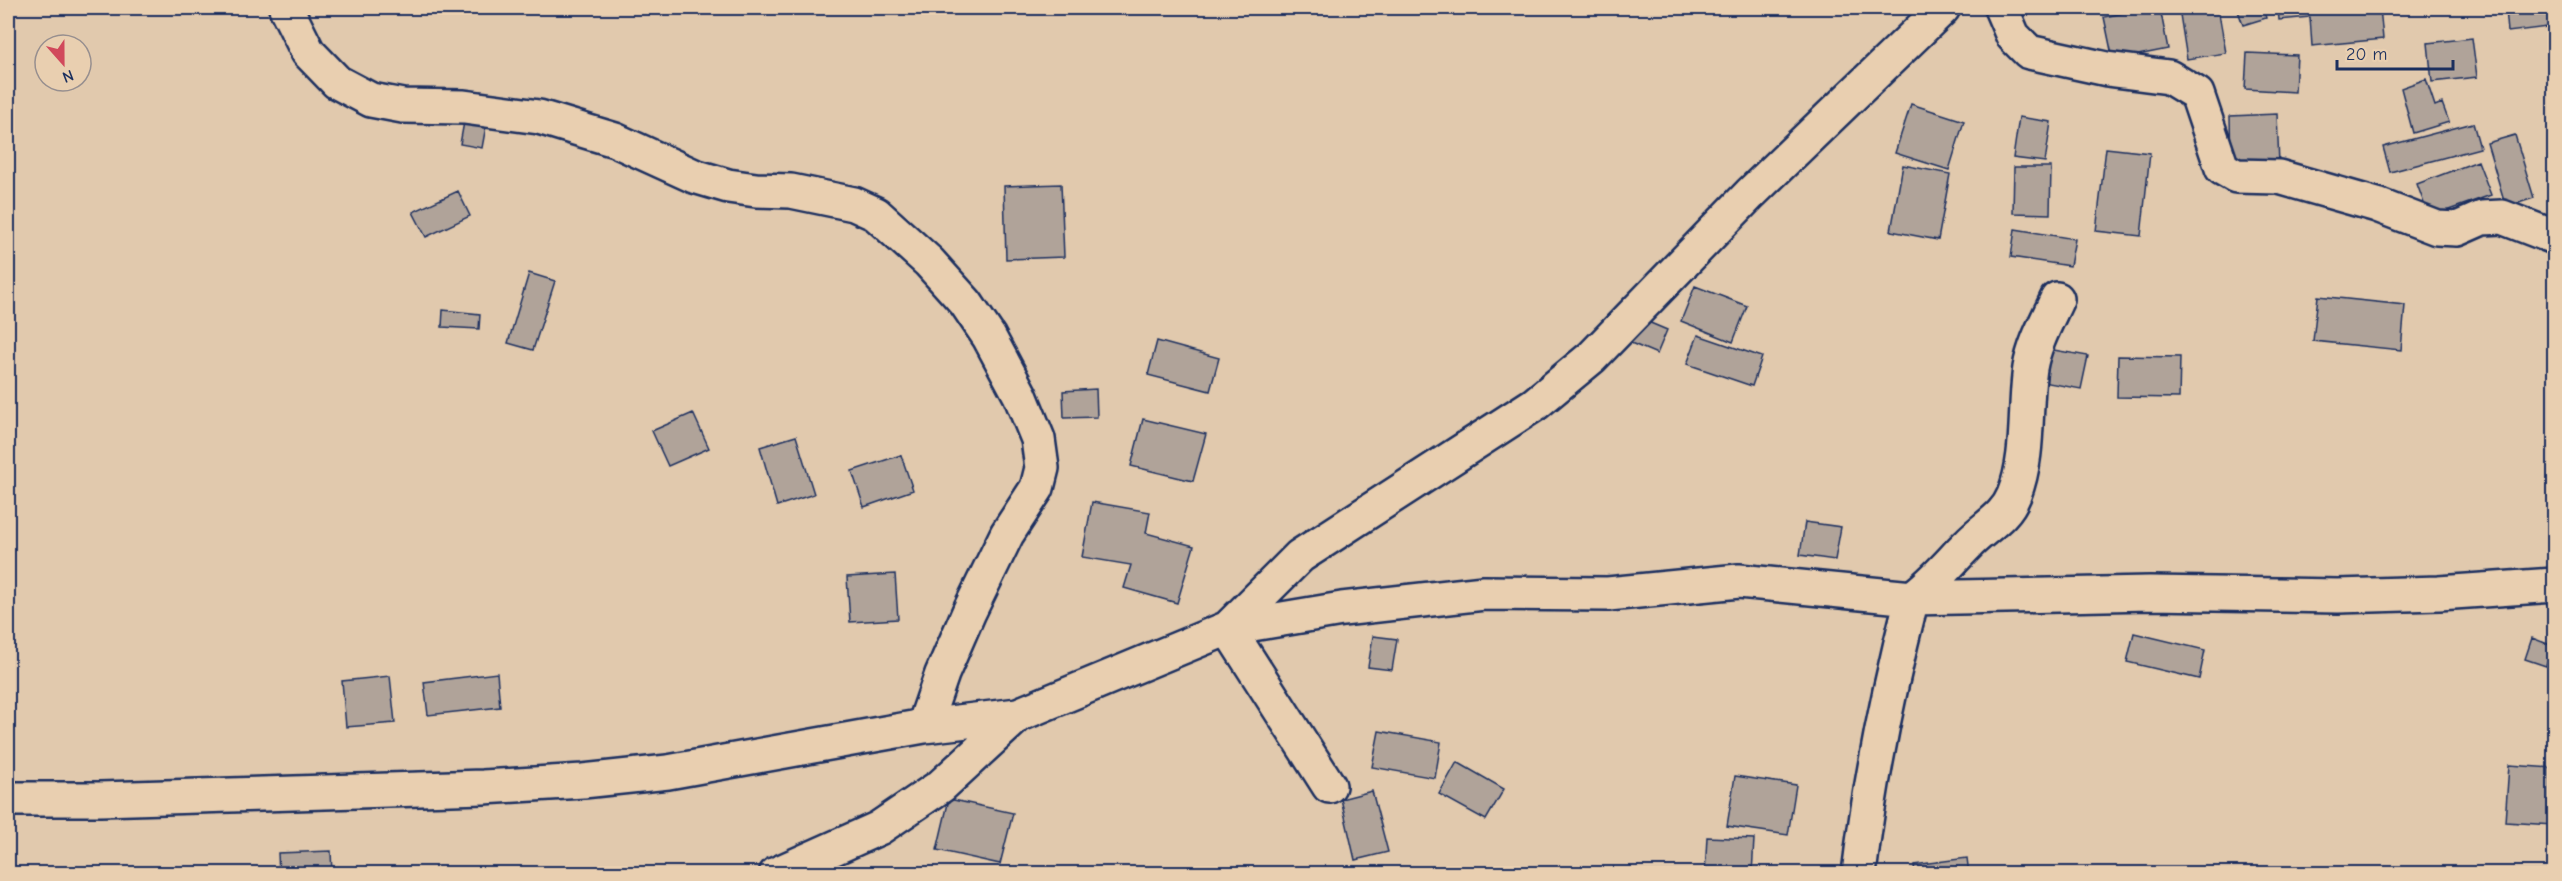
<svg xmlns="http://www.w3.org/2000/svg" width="2562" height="881" font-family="'Comic Neue',sans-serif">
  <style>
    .building { fill: #b0a399; stroke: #1b2f5e; stroke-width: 1.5 }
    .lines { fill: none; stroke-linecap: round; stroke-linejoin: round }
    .minor-casing { stroke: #1b2f5e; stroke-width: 38 }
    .minor { stroke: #e9cfb0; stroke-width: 33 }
  </style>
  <rect width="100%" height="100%" fill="#e1c9ad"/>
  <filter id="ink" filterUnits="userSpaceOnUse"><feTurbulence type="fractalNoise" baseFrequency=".0167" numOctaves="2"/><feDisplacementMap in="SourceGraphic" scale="12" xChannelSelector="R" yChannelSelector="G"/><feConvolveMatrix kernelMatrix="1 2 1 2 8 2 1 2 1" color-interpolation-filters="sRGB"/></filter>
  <g filter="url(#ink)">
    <!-- building -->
    <path class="building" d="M2148 8H2160L2168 49 2113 60 2104 17Z
      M2179 8H2218L2226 53 2187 59Z
      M2237 8H2263L2266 18 2243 25Z
      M2278 8H2380L2383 39 2312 46 2310 17 2279 20Z
      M2519 8H2554V54L2550 55 2547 27 2508 32 2506 9Z
      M2472 38 2477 77 2432 82 2428 43Z
      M2247 53 2297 55 2295 92 2245 89Z
      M2426 79 2435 106 2442 103 2449 122 2413 133 2401 88Z
      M1911 104 1964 121 1949 170 1895 153Z
      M2277 114 2279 164 2231 165 2230 116Z
      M2019 117 2051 122 2045 162 2013 158Z
      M464 122 486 126 482 148 460 144Z
      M2473 123 2480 148 2390 172 2383 147Z
      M2515 135 2534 198 2506 207 2487 143Z
      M2106 148 2150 153 2141 236 2096 231Z
      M2478 161 2491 195 2429 217 2417 184Z
      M1903 165 1950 174 1938 240 1891 231Z
      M2014 167H2051L2050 214 2013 213Z
      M1061 184 1064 257 1006 259 1004 186Z
      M458 191 470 216 426 237 413 212Z
      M2015 229 2075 239 2070 266 2011 257Z
      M529 273 555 281 533 350 508 343Z
      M1695 286 1747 306 1733 342 1681 321Z
      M2318 296 2405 305 2401 350 2313 341Z
      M443 310 480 314 479 329 442 327Z
      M1641 319 1667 330 1657 354 1631 343Z
      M1698 335 1762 357 1752 386 1687 364Z
      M1157 341 1219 358 1210 391 1148 375Z
      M2048 349 2088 356 2081 389 2043 382Z
      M2118 356 2180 357 2179 398 2117 397Z
      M1096 389 1097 417 1064 418 1063 391Z
      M693 413 709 448 668 466 652 431Z
      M1143 419 1206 434 1193 481 1131 466Z
      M796 436 814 494 777 506 760 447Z
      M901 455 913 490 864 507 852 471Z
      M1092 502 1150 512 1146 533 1194 546 1177 603 1124 588 1131 565 1082 557Z
      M1805 522 1841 527 1835 560 1800 555Z
      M895 574 898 619 850 622 847 577Z
      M2134 633 2205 650 2199 679 2127 662Z
      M1373 636 1397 639 1392 670 1368 667Z
      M2532 638 2553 646 2546 666 2525 659Z
      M497 673 500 707 428 715 424 682Z
      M390 676 395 723 346 727 342 681Z
      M1379 731 1441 742 1435 778 1372 767Z
      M1457 762 1504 789 1486 820 1439 794Z
      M2509 765 2554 768V825L2505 822Z
      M1735 776 1796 785 1788 835 1727 826Z
      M1372 791 1388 852 1355 860 1341 799Z
      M949 799 1013 813 1000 864 937 850Z
      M1707 837 1754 839 1752 874H1705Z
      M331 851 332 874H279L278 853Z
      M1967 858 1969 874H1915L1914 865Z
      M581 868V874H474V872Z"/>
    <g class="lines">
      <defs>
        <path id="minor" d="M286 8 308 52 337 82 371 100 403 106 464 107 539 117 615 140 694 176 728 186 756 190 791 191 854 204 876 214 929 262 966 303 989 337 1020 395 1038 439 1042 468 1037 488 1007 534 969 612 942 674 924 726
          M2001 8 2013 36 2029 52 2107 69 2169 77 2197 94 2222 168 2236 176 2279 177 2377 205 2437 228 2457 229 2482 218 2502 217 2554 237
          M1329 786 1228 628 1300 556 1535 404 1592 357 1750 194 1943 8
          M8 799H100L483 787 583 781 668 772 924 726 1018 715 1228 628 1342 609 1484 593 1608 594 1739 581 1912 598 2150 593 2338 596 2439 593 2554 585
          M776 874 879 828 941 786 1018 715
          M1859 874C1870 780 1889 688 1912 598 1934 582 1949 563 1968 544 1984 527 2005 518 2014 495 2030 455 2024 409 2030 368 2034 344 2047 321 2057 299"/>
      </defs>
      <!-- minor casing -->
      <use href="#minor" class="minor-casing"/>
      <!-- minor -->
      <use href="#minor" class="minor"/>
    </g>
  </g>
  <!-- margin -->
  <rect width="2562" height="881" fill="none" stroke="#e9cfb0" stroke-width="30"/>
  <rect x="15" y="15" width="2532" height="851" fill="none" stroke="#1b2f5e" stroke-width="2" filter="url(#ink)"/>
  <!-- north arrow -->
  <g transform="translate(63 63) rotate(159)"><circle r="28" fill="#e9cfb0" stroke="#978f8f" stroke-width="1.5"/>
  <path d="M0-4.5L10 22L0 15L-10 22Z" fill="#d1495b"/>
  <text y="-9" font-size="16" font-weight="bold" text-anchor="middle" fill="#1b2f5e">N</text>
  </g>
  <!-- scale -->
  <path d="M2337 60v9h116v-9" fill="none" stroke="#1b2f5e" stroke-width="3"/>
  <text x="2346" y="60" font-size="18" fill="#1b2f5e" stroke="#e9cfb0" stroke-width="4.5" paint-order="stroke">20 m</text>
</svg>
